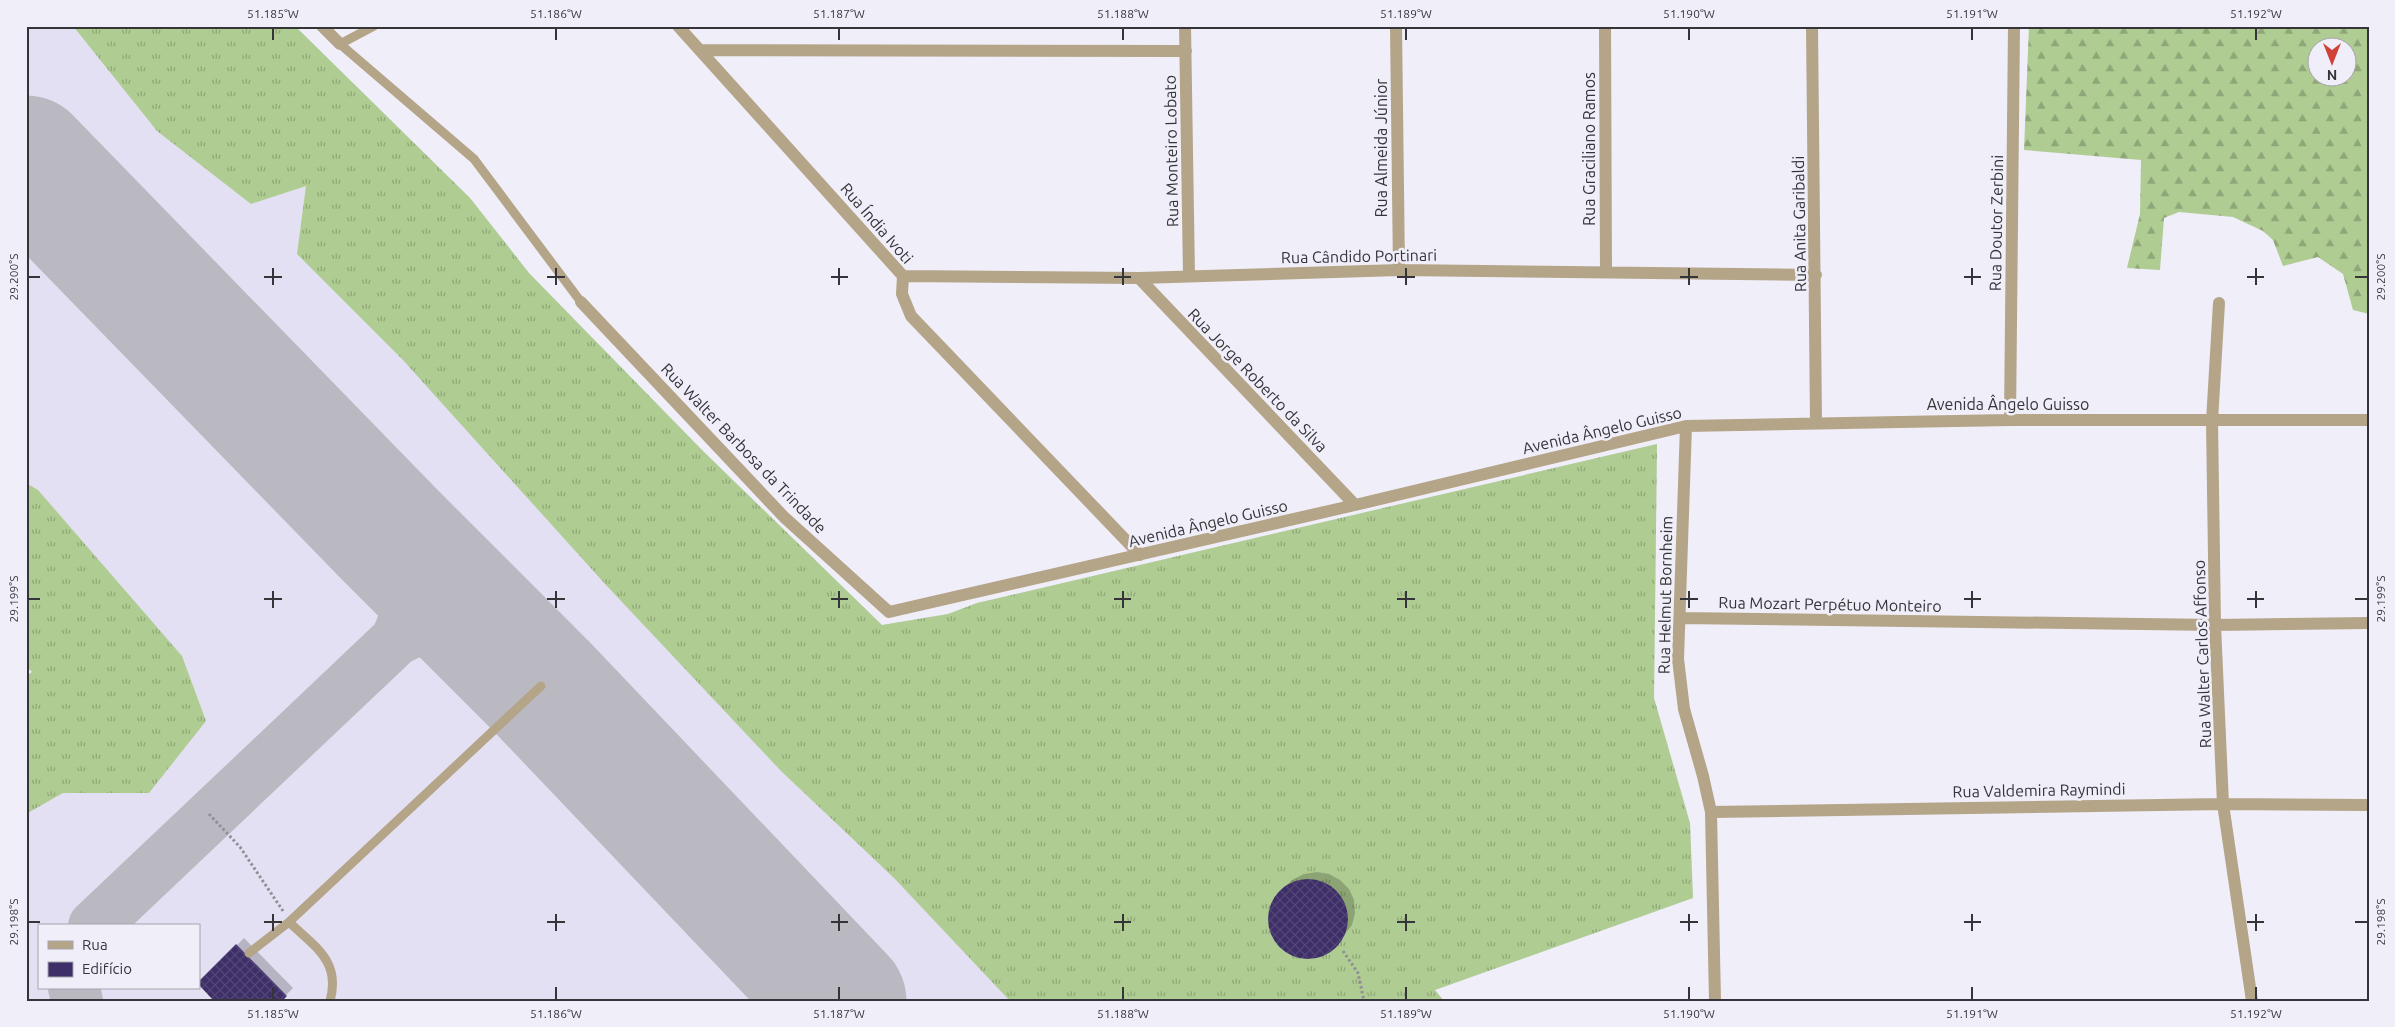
<svg xmlns="http://www.w3.org/2000/svg" width="2395" height="1027" font-family="Ubuntu,sans-serif">
  <style>
    .built { fill: #e4e0f3; fill-rule: evenodd }
    .grass { fill: url(#grass-tufts) }
    .forest { fill: url(#forest-firs); fill-rule: evenodd }
    .shadow { fill: #0003 }
    .lines { fill: none; stroke-linecap: round; stroke-linejoin: round }
    .taxiway { stroke: #bab9c2; stroke-width: 52 }
    .runway { stroke: #bab9c2; stroke-width: 131 }
    .building { fill: url(#building-cross-hatch) }
    .path { stroke: #908e96; stroke-width: 3; stroke-dasharray: 2.5 2.5; stroke-linecap: butt }
    .service { stroke: #b4a488; stroke-width: 9 }
    .minor { stroke: #b4a488; stroke-width: 12 }
    .ticks { fill: none; stroke: #353438; stroke-width: 2 }
    .labels { text-anchor: middle; stroke-width: 5; stroke-linejoin: round; paint-order: stroke }
    .street-label { font-size: 16px; fill: #353438; stroke: #f0eef9 }
    .neatline { fill: none; stroke: #353438; stroke-width: 2 }
    .ticks-label { font-size: 12px; text-anchor: middle; fill: #353438 }
  </style>
  <defs>
    <pattern id="grass-tufts" width="24" height="20" patternUnits="userSpaceOnUse" patternTransform="scale(1.25)"><rect width="24" height="20" fill="#afcd92"/><path d="M3 7l-1-3M5 7V3M7 7l1-3M15 17l-1-3M17 17v-4M19 17l1-3" fill="none" stroke="#8fa778"/></pattern>
    <pattern id="forest-firs" width="22" height="20" patternUnits="userSpaceOnUse" patternTransform="scale(1.25)"><rect width="22" height="20" fill="#afcd92"/><path d="M5 1l3.5 6h-7zM16 11l3.5 6h-7z" fill="#8fa778"/></pattern>
    <pattern id="building-cross-hatch" width="8" height="8" patternUnits="userSpaceOnUse" patternTransform="scale(1.25)"><rect width="8" height="8" fill="#3f2f68"/><path d="M0 0l8 8M0 8l8-8" fill="none" stroke="#534576"/></pattern>
  </defs>
  <rect width="100%" height="100%" fill="#f0eef9"/>
  <!-- built -->
  <path class="built" d="M26 26H295L470 198 529 273 703 451 882 625 948 614 977 603 1657 444 1654 698 1690 823 1693 898 1435 990 1444 1001H26V676L32 672 26 666ZM39 926H199V988H39Z"/>
  <!-- grass -->
  <path class="grass" d="M73 26H295L470 198 529 273 703 451 882 625 948 614 977 603 1657 444 1654 698 1690 823 1693 898 1435 990 1444 1001H1010L894 878 781 771 606 585 402 359 297 254 306 186 251 204 157 131Z
    M26 483 38 490 182 656 206 721 149 793H63L26 814V676L32 672 26 666Z"/>
  <!-- forest -->
  <path class="forest" d="M2029 26H2369V314L2353 310 2343 274 2318 257 2283 266 2273 240 2263 231 2233 217 2179 212 2164 218 2160 270 2127 268 2140 214 2141 160 2024 150ZM2318 48H2348V78H2318Z"/>
  <!-- shadow -->
  <path class="shadow" d="M1317 872 1329 874 1340 880 1349 889 1354 900 1355 913 1352 925 1338 943 1329 952 1318 957 1306 958 1293 955 1281 948 1273 937 1269 924V911L1274 898 1292 880 1304 874Z
    M244 938 293 988 280 1001H216L199 983Z"/>
  <g class="lines">
    <!-- taxiway -->
    <path class="taxiway" d="M391 536C411 575 416 599 396 640
      M94 926 396 640C434 619 460 624 498 642
      M74 988 77 1001"/>
    <!-- runway -->
    <path class="runway" d="M26 161 391 536 541 686 841 1001"/>
  </g>
  <!-- building -->
  <path class="building" d="M1268 919a40 40 0 1 1 80 0a40 40 0 1 1-80 0Z
    M236 944 287 996 282 1001H214L199 985V981Z"/>
  <g class="lines">
    <!-- path -->
    <path class="path" d="M209 814 240 847 283 911
      M1343 951 1358 973 1364 1001"/>
    <!-- service -->
    <path class="service" d="M374 26 340 44 474 159 581 302
      M289 922C315 947 341 961 330 1001
      M249 953 289 922 541 686"/>
    <!-- minor -->
    <path class="minor" d="M322 26 340 44
      M678 26 903 276 902 294 911 316 1140 555
      M1185 26 1189 276
      M1396 26 1399 270
      M1605 26 1606 272
      M1812 26 1816 422
      M701 50 1186 51
      M903 276 1139 278 1399 270 1816 275
      M1139 278 1355 505
      M581 302 784 517 889 612 1355 505 1686 426 2010 420H2369
      M2219 303 2212 421 2215 625 2223 804 2252 1001
      M2010 420 2014 26
      M1686 426 1678 659 1684 709 1703 776 1711 812 1715 1001
      M1680 618 2215 625 2369 623
      M1711 812 2223 804 2369 805"/>
  </g>
  <!-- ticks -->
  <path class="ticks" d="M273 28V40M556 28V40M839 28V40M1123 28V40M1406 28V40M1689 28V40M1972 28V40M2256 28V40M273 268V285M556 268V285M839 268V285M1123 268V285M1406 268V285M1689 268V285M1972 268V285M2256 268V285M28 277H40M264 277H282M547 277H565M831 277H848M1114 277H1131M1397 277H1415M1680 277H1698M1964 277H1981M2247 277H2264M2355 277H2368M273 591V608M556 591V608M839 591V608M1123 591V608M1406 591V608M1689 591V608M1972 591V608M2256 591V608M28 599H40M264 599H282M547 599H565M831 599H848M1114 599H1131M1397 599H1415M1680 599H1698M1964 599H1981M2247 599H2264M2355 599H2368M273 914V931M556 914V931M839 914V931M1123 914V931M1406 914V931M1689 914V931M1972 914V931M2256 914V931M28 922H40M264 922H282M547 922H565M831 922H848M1114 922H1131M1397 922H1415M1680 922H1698M1964 922H1981M2247 922H2264M2355 922H2368M273 987V1000M556 987V1000M839 987V1000M1123 987V1000M1406 987V1000M1689 987V1000M1972 987V1000M2256 987V1000"/>
  <g class="labels">
    <!-- street labels -->
    <g class="street-label">
      <text transform="translate(1381 148) rotate(-90)" y="6">Rua Almeida Júnior</text>
      <text transform="translate(1589 149) rotate(-90)" y="6">Rua Graciliano Ramos</text>
      <text transform="translate(1171 151) rotate(-91)" y="6">Rua Monteiro Lobato</text>
      <text transform="translate(877 223) rotate(49)" y="6">Rua Índia Ivoti</text>
      <text transform="translate(1996 223) rotate(-89)" y="6">Rua Doutor Zerbini</text>
      <text transform="translate(1799 224) rotate(-91)" y="6">Rua Anita Garibaldi</text>
      <text transform="translate(1359 256) rotate(-1)" y="6">Rua Cândido Portinari</text>
      <text transform="translate(1258 380) rotate(46)" y="6">Rua Jorge Roberto da Silva</text>
      <text x="2008" y="410">Avenida Ângelo Guisso</text>
      <text transform="translate(1602 430) rotate(-13)" y="6">Avenida Ângelo Guisso</text>
      <text transform="translate(744 448) rotate(46)" y="6">Rua Walter Barbosa da Trindade</text>
      <text transform="translate(1208 523) rotate(-13)" y="6">Avenida Ângelo Guisso</text>
      <text transform="translate(1665 595) rotate(-89)" y="6">Rua Helmut Bornheim</text>
      <text transform="translate(1830 604) rotate(1)" y="6">Rua Mozart Perpétuo Monteiro</text>
      <text transform="translate(2202 654) rotate(-92)" y="6">Rua Walter Carlos Affonso</text>
      <text transform="translate(2039 790) rotate(-1)" y="6">Rua Valdemira Raymindi</text>
    </g>
  </g>
  <!-- border -->
  <rect width="2395" height="1027" fill="none" stroke="#f0eef9" stroke-width="55"/>
  <!-- legend -->
  <rect x="38" y="924" width="162" height="65" fill="#f0eef9" stroke="#a5a4ac"/>
  <rect x="48" y="941" width="25" height="8" fill="#b4a488" stroke="#a5a4ac"/>
  <text x="82" y="950" font-size="15" fill="#353438">Rua</text>
  <rect x="48" y="962" width="25" height="15" fill="#3f2f68" stroke="#a5a4ac"/>
  <text x="82" y="974" font-size="15" fill="#353438">Edifício</text>
  <!-- north arrow -->
  <g transform="translate(2332 62) rotate(180)"><circle r="24" fill="#f0eef9" stroke="#a5a4ac"/>
  <path d="M0-4L9 19L0 12L-9 19Z" fill="#d04237"/>
  <text y="-8" font-size="14" font-weight="bold" text-anchor="middle" fill="#353438">N</text>
  </g>
  <rect x="28" y="28" width="2340" height="972" class="neatline"/>
  <g class="ticks-label">
    <text x="273" y="18">51.185°W</text>
    <text x="556" y="18">51.186°W</text>
    <text x="839" y="18">51.187°W</text>
    <text x="1123" y="18">51.188°W</text>
    <text x="1406" y="18">51.189°W</text>
    <text x="1689" y="18">51.190°W</text>
    <text x="1972" y="18">51.191°W</text>
    <text x="2256" y="18">51.192°W</text>
    <text transform="translate(2381 277) rotate(-90)" y="4">29.200°S</text>
    <text transform="translate(14 277) rotate(-90)" y="4">29.200°S</text>
    <text transform="translate(2381 599) rotate(-90)" y="4">29.199°S</text>
    <text transform="translate(14 599) rotate(-90)" y="4">29.199°S</text>
    <text transform="translate(2381 922) rotate(-90)" y="4">29.198°S</text>
    <text transform="translate(14 922) rotate(-90)" y="4">29.198°S</text>
    <text x="273" y="1018">51.185°W</text>
    <text x="556" y="1018">51.186°W</text>
    <text x="839" y="1018">51.187°W</text>
    <text x="1123" y="1018">51.188°W</text>
    <text x="1406" y="1018">51.189°W</text>
    <text x="1689" y="1018">51.190°W</text>
    <text x="1972" y="1018">51.191°W</text>
    <text x="2256" y="1018">51.192°W</text>
  </g>
</svg>
